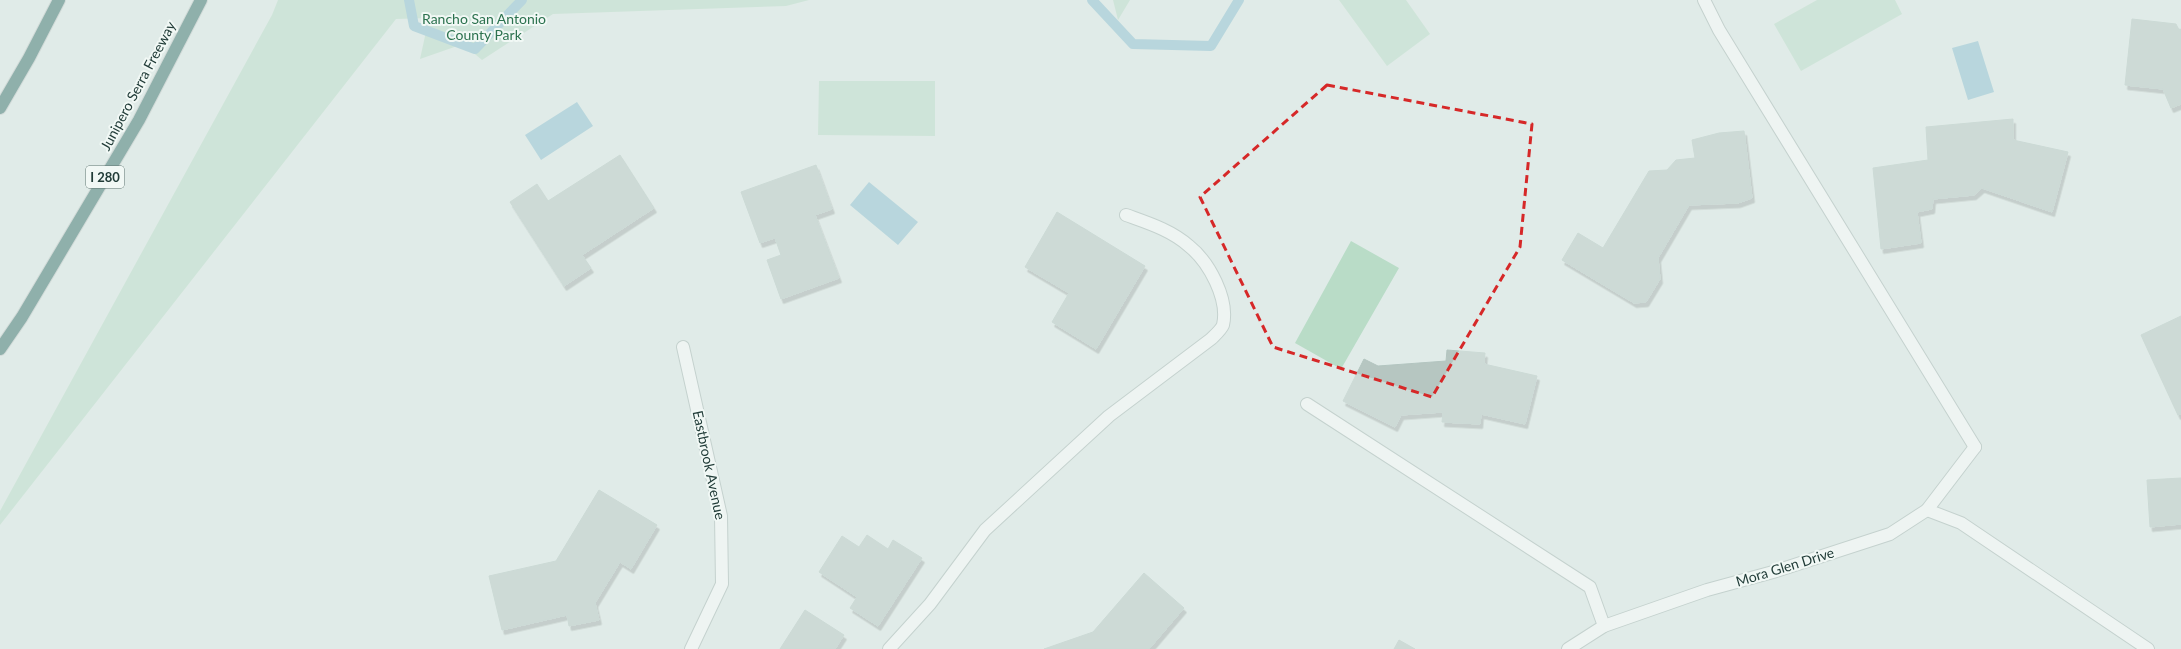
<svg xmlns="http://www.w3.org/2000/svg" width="2181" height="649" font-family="Lato,sans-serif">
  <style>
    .green { fill: #b9dcc7 }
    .water { fill: #88bdd0 }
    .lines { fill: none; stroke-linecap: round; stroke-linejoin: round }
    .stream { stroke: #88bdd0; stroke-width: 10 }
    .building { fill: #b6c6c1; stroke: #b3c5c0; filter: url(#shadow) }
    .lane-casing { stroke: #a3b3b0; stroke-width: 14 }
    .street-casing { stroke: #a3b3b0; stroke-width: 14 }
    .highway-casing { stroke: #c1c8c7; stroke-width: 14 }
    .lane { stroke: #fff; stroke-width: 12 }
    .street { stroke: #fff; stroke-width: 12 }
    .highway { stroke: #2d6863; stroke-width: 12 }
    .marked { fill: none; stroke: #d62828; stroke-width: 3; stroke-dasharray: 8 5; stroke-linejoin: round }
    .labels { text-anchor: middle; stroke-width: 4; stroke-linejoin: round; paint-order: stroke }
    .shield { fill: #f1f8f5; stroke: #5f7471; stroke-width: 1 }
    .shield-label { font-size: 13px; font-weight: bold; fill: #213c38 }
    .park-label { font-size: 14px; fill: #2c724f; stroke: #f1f8f5 }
    .street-label { font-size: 14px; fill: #213c38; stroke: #f1f8f5 }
  </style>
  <defs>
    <filter id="shadow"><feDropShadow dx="2.5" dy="4.5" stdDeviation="0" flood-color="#0004"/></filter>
  </defs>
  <rect width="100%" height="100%" fill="#e0ebe8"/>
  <!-- green -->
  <path class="green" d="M278 0H809L786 6 553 14 482 60 463 44 420 59 429 18 396 19 0 525V511L272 15Z
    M1113 0H1130L1118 20Z
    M1339 0H1406L1430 34 1387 66Z
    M1817 0H1895L1902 14 1801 71 1774 24Z
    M819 81H935V136L818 135Z
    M1351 241 1399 268 1341 369 1295 343Z"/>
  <!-- water -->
  <path class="water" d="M1978 41 1994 92 1968 100 1952 48Z
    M577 102 593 126 541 160 525 135Z
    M869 182 918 222 898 245 850 205Z"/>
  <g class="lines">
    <!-- stream -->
    <path class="stream" d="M409 0 414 26 475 49 522 0
      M1092 0 1133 44 1211 46 1239 0"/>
  </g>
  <!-- building -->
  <path class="building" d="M2132 19 2176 24 2179 30 2181 29V104L2171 108 2163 89 2125 85Z
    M2013 119V140L2068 152 2052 212 1982 188 1974 195 1933 199 1932 209 1917 212 1921 243 1881 249 1873 168 1928 160 1926 127Z
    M1744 131 1752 198 1738 203 1689 205 1658 258 1660 279 1646 302 1634 303 1562 260 1578 233 1603 248 1649 171 1667 170 1676 160 1695 158 1692 140 1719 133Z
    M620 155 654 208 582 255 591 268 564 286 510 202 537 184 548 201Z
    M816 165 832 209 815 215 839 278 781 299 767 260 781 255 775 238 760 243 741 192Z
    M1057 212 1145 266 1096 349 1052 322 1069 293 1025 267Z
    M2181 316V414L2178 415 2141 335Z
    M1447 350 1485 353 1484 364 1537 376 1525 424 1481 414 1480 424 1442 422 1443 412 1401 415 1395 427 1343 401 1364 359 1378 366 1446 361Z
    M2181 478V524L2150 527 2147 480Z
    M599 490 657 525 631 569 620 562 595 603 599 620 569 626 567 615 502 630 489 576 556 561Z
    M867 535 888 549 893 540 922 558 878 626 850 608 857 597 819 572 842 536 859 547Z
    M1144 573 1184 608 1149 649H1044L1093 632Z
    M805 610 844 635 835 649H780Z
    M1399 640 1415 649H1394Z"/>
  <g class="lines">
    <defs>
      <path id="lane" d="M1704 0 1719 30 1975 447
        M683 347 721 516 722 584 691 649
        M1307 404 1590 587 1604 626
        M1927 510 1961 523 2148 649
        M889 649 930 604 985 530 1109 416 1211 339C1215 335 1221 330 1223 325 1229 299 1209 262 1189 246 1171 230 1148 223 1126 215"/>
      <path id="street" d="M1568 649 1604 626 1707 590 1773 572 1890 534 1927 510 1975 447"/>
      <path id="highway" d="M0 108 29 58 59 0
        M0 349 22 317 139 120 201 0"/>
    </defs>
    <!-- lane casing -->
    <use href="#lane" class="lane-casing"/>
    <!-- street casing -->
    <use href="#street" class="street-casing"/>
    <!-- highway casing -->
    <use href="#highway" class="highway-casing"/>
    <!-- lane -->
    <use href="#lane" class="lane"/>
    <!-- street -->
    <use href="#street" class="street"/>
    <!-- highway -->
    <use href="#highway" class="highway"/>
  </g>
  <!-- marked area -->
  <path d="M0 0H2181V649H0ZM1327 85 1532 124 1520 247 1432 397 1273 347 1200 197Z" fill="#e0ebe8" fill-opacity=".55" fill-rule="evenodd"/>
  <path class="marked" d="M1327 85 1532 124 1520 247 1432 397 1273 347 1200 197Z"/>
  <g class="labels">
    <!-- shield labels -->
    <rect class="shield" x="86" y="166" width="38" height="22" rx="3"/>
    <g class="shield-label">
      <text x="105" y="182">I 280</text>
    </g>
    <!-- park labels -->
    <g class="park-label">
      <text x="484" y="24">Rancho San Antonio<tspan x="484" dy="16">County Park</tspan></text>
    </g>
    <!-- street labels -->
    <g class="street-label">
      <text transform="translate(138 86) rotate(-62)" y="5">Junipero Serra Freeway</text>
      <text transform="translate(709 465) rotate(78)" y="5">Eastbrook Avenue</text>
      <text transform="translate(1785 567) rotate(-17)" y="5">Mora Glen Drive</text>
    </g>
  </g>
</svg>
